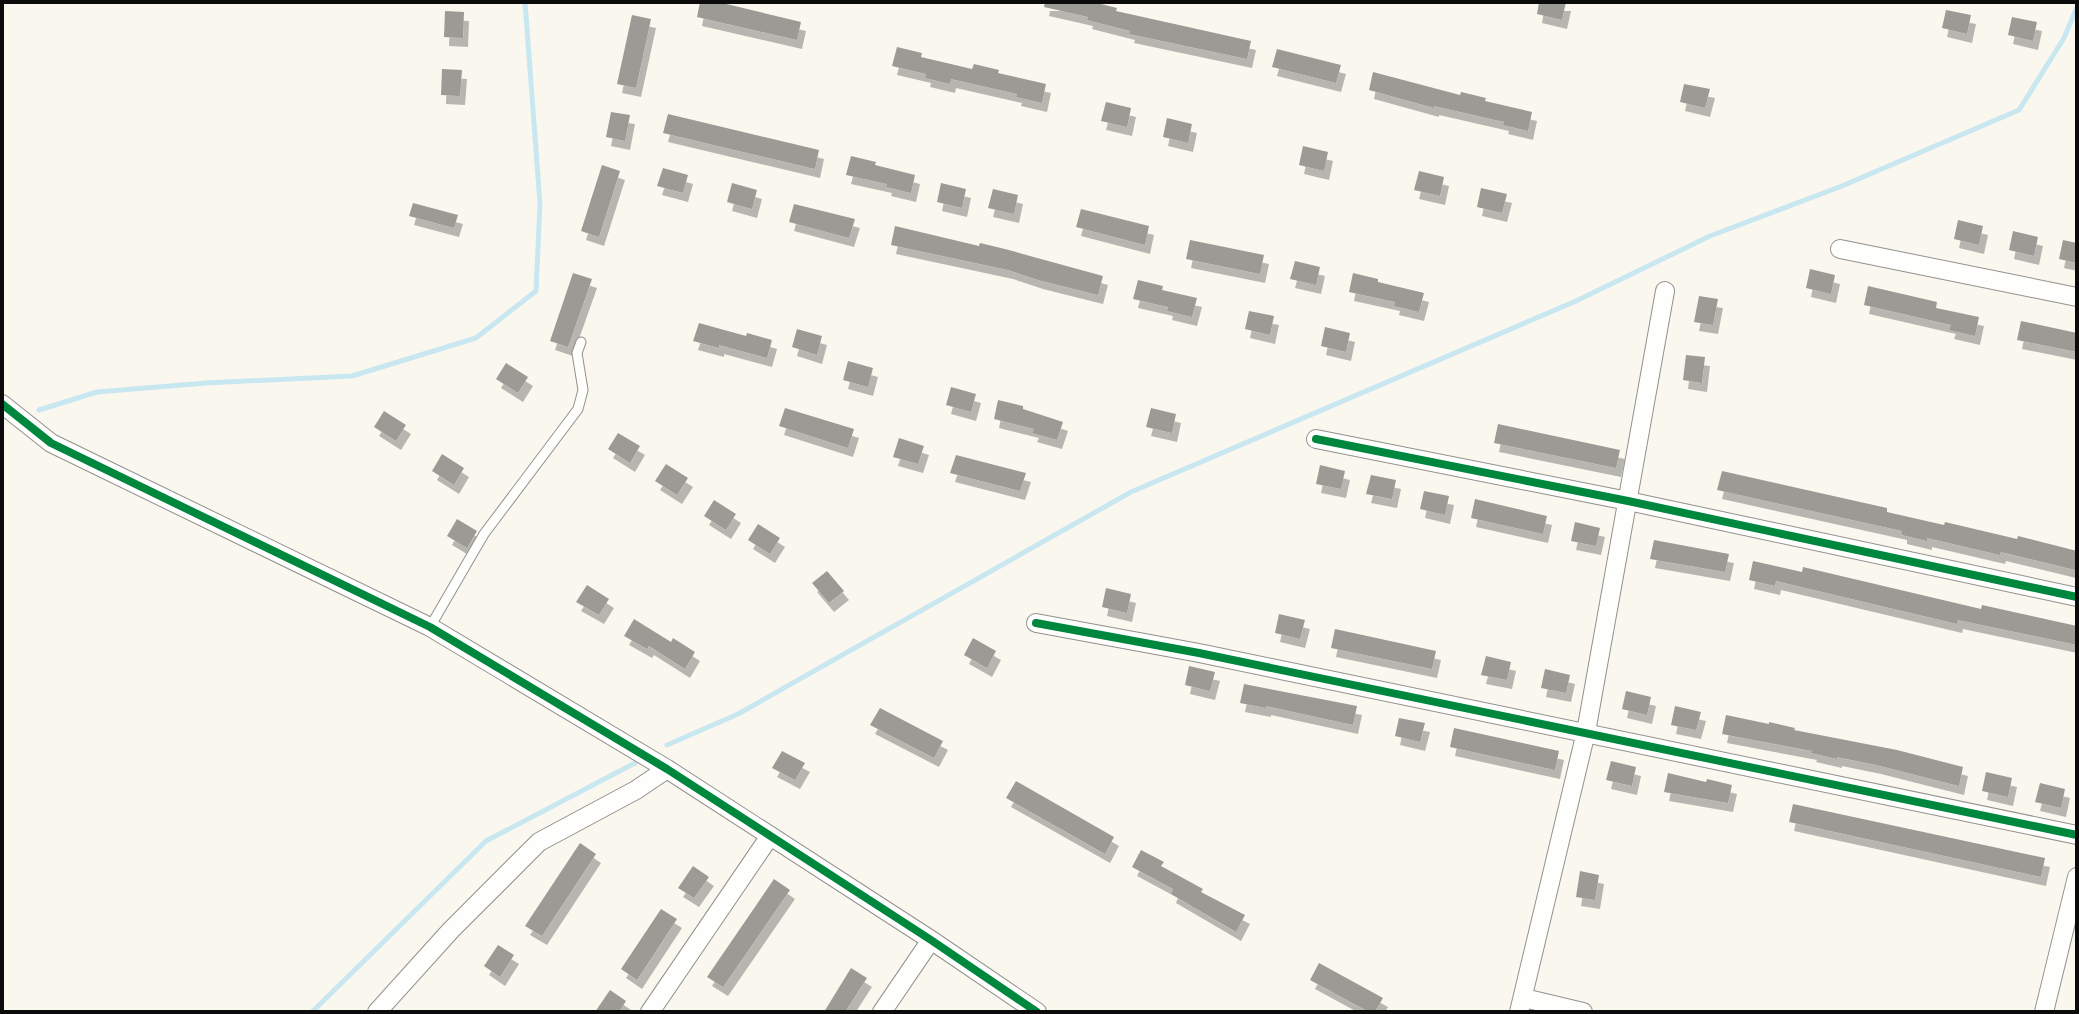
<svg xmlns="http://www.w3.org/2000/svg" width="2079" height="1014" font-family="'IBM Plex Serif',serif">
  <style>
    .lines { fill: none; stroke-linecap: round; stroke-linejoin: round }
    .stream { stroke: #c9e7f0; stroke-width: 5 }
    .building { fill: #9c9a95; filter: url(#shadow) }
    .lane-casing { stroke: #93918e; stroke-width: 11 }
    .street-casing { stroke: #93918e; stroke-width: 20 }
    .lane { stroke: #fefefd; stroke-width: 9 }
    .street { stroke: #fefefd; stroke-width: 18 }
    .cycleway-casing { stroke: #fff; stroke-width: 13 }
    .cycleway { stroke: #00873e; stroke-width: 8 }
  </style>
  <defs>
    <filter id="shadow"><feDropShadow dx="5" dy="9" stdDeviation="0" flood-color="#0004"/></filter>
  </defs>
  <rect width="100%" height="100%" fill="#faf7ef"/>
  <g class="lines">
    <!-- stream -->
    <path class="stream" d="M39 410 97 392 206 383 352 376 476 338 536 291 540 204 525 2
      M667 745 738 714 1131 492 1576 301 1710 236 1842 186 2019 110 2064 38 2077 7
      M312 1012 486 841 635 763"/>
  </g>
  <!-- building -->
  <path class="building" d="M700 2H718L801 22 797 40 697 17Z
    M1045 2H1093L1117 8 1116 11 1251 41 1247 59 1129 34 1130 31 1087 20 1088 17 1044 7Z
    M1539 2H1566L1562 20 1537 14Z
    M1946 10 1971 15 1967 34 1942 28Z
    M445 11 464 12 463 38 444 37Z
    M632 15 651 19 636 88 617 84Z
    M2012 17 2037 22 2033 41 2008 35Z
    M897 47 922 53 921 57 972 69 974 64 999 70 998 73 1046 84 1042 103 1016 97 1017 94 951 79 950 84 925 78 926 74 892 66Z
    M1277 49 1341 65 1336 83 1272 67Z
    M442 69 462 70 460 96 441 95Z
    M1373 72 1460 95 1461 92 1486 98 1485 101 1532 112 1528 131 1503 125 1504 122 1434 106V108L1369 90Z
    M1684 84 1710 89 1705 108 1680 102Z
    M1106 102 1131 108 1127 127 1101 121Z
    M611 112 630 115 625 141 606 137Z
    M668 114 819 150 815 169 663 133Z
    M1167 118 1192 124 1188 143 1163 137Z
    M1303 146 1328 152 1324 171 1299 165Z
    M851 156 876 162 875 165 915 175 911 193 886 187 887 184 846 175Z
    M602 165 620 171 599 237 581 231Z
    M663 168 688 175 683 193 657 186Z
    M1419 171 1444 177 1440 196 1414 190Z
    M732 183 757 190 752 209 727 202Z
    M941 183 966 189 962 208 937 202Z
    M1481 188 1507 194 1502 213 1477 207Z
    M993 189 1018 195 1014 214 988 208Z
    M413 203 458 215 454 228 409 216Z
    M794 204 855 219 849 238 789 222Z
    M1081 209 1149 226 1145 245 1076 227Z
    M1958 220 1983 226 1979 245 1954 239Z
    M895 226 979 246 980 243 1005 249 1103 276 1098 295 1038 280 1008 270 891 245Z
    M2013 231 2038 237 2034 256 2009 250Z
    M1190 240 1264 255 1260 274 1186 259Z
    M2063 240 2077 243V263L2059 259Z
    M1295 261 1320 267 1316 285 1290 279Z
    M1810 269 1835 275 1831 294 1806 288Z
    M573 273 592 279 568 347 550 341Z
    M1353 273 1378 279V282L1424 293 1419 312 1394 306 1395 302 1349 292Z
    M1138 280 1163 286 1162 290 1197 298 1192 317 1167 311 1168 307 1133 299Z
    M1868 286 1937 302 1936 308 1979 317 1975 336 1949 330 1951 325 1864 305Z
    M1699 296 1718 299 1713 325 1694 322Z
    M1249 311 1274 316 1270 335 1245 329Z
    M2021 321 2077 333V352L2017 340Z
    M699 323 746 336 747 333 772 340 767 358 719 345V348L693 341Z
    M1325 327 1350 333 1346 352 1321 346Z
    M797 329 822 336 817 355 792 347Z
    M1686 355 1705 357 1702 383 1683 380Z
    M848 361 873 368 868 387 843 380Z
    M506 363 528 377 518 393 496 379Z
    M951 387 976 394 971 412 946 405Z
    M998 400 1023 406V409L1063 422 1057 440 1032 433 1034 429 994 419Z
    M785 408 854 429 848 448 779 426Z
    M1151 408 1176 414 1172 433 1146 427Z
    M384 411 406 425 396 441 374 427Z
    M1498 424 1620 450 1616 468 1494 443Z
    M618 433 640 446 630 463 608 449Z
    M899 438 924 446 918 464 893 457Z
    M442 454 464 468 454 485 432 471Z
    M956 455 1026 473 1020 491 950 473Z
    M666 464 688 478 677 495 655 481Z
    M1320 465 1345 471 1341 489 1316 484Z
    M1722 471 1887 508V512L1944 525 1945 522 2017 539 2018 536 2077 551 2075 570 2001 552 2000 555 1927 538V541L1902 535V531L1717 490Z
    M1371 475 1396 480 1392 499 1366 494Z
    M1424 491 1449 496 1445 515 1420 509Z
    M1475 499 1547 516 1543 534 1471 518Z
    M714 500 736 514 726 530 704 516Z
    M457 519 477 531 467 548 447 536Z
    M1575 522 1600 528 1596 546 1571 541Z
    M758 524 780 538 770 554 748 540Z
    M1654 540 1729 554 1725 572 1650 559Z
    M1753 561 1802 572 1803 567 1981 609 1982 605 2077 626V645L1958 620 1957 624 1776 581 1775 586 1749 580Z
    M827 571 844 591 829 603 812 583Z
    M587 585 609 599 599 615 576 602Z
    M1106 588 1131 594 1127 613 1102 607Z
    M1279 614 1305 620 1300 639 1275 633Z
    M634 619 671 642 673 638 695 652 685 669 649 646 647 649 624 636Z
    M1335 629 1436 651 1432 669 1331 648Z
    M973 638 996 651 987 668 964 655Z
    M1486 656 1511 662 1507 680 1481 675Z
    M1189 666 1215 672 1210 691 1185 685Z
    M1545 669 1570 675 1566 693 1541 688Z
    M1244 684 1357 706 1353 725 1266 706V708L1240 703Z
    M1626 691 1651 697 1647 715 1622 709Z
    M1675 706 1701 712 1696 730 1671 725Z
    M880 708 943 741 934 758 870 725Z
    M1726 715 1769 724V722L1795 728 1794 730 1897 750 1963 767 1959 786 1876 765 1837 757V759L1811 753 1812 751 1722 734Z
    M1399 718 1425 723 1420 742 1395 736Z
    M1454 728 1559 751 1555 770 1450 747Z
    M782 751 805 763 795 780 772 768Z
    M1611 761 1636 767 1632 786 1606 780Z
    M1986 772 2012 778 2008 797 1982 791Z
    M1668 773 1706 782 1707 779 1732 785 1728 803 1664 792Z
    M1016 781 1114 837 1105 854 1006 798Z
    M2040 783 2065 789 2061 808 2035 802Z
    M1793 804 2045 858 2041 877 1789 822Z
    M580 843 596 854 542 936 525 926Z
    M1141 850 1164 862 1161 866 1203 889 1201 892 1245 915 1236 932 1171 894 1173 889 1132 867Z
    M693 866 709 877 694 898 678 888Z
    M1580 871 1599 875 1595 900 1576 897Z
    M774 879 790 890 723 987 707 977Z
    M661 909 677 919 637 980 621 969Z
    M498 945 514 955 500 977 484 966Z
    M1319 963 1383 998 1375 1012H1369L1310 980Z
    M851 968 867 978 845 1012H824Z
    M610 990 626 1001 619 1012H595Z"/>
  <g class="lines">
    <defs>
      <path id="lane" d="M430 627 484 534 578 409 583 390 577 353 581 342"/>
      <path id="street" d="M1840 249 2077 297
        M2 404 51 443 430 627 667 769 931 940 1037 1012
        M1316 439 1628 501 2077 597
        M1036 623 1199 653 2077 835
        M1524 998 1583 1012
        M377 1012 451 930 539 842 636 790 667 769
        M650 1012 770 836
        M882 1012 931 940
        M1519 1012 1586 732 1665 291
        M2044 1012 2077 877"/>
    </defs>
    <!-- lane casing -->
    <use href="#lane" class="lane-casing"/>
    <!-- street casing -->
    <use href="#street" class="street-casing"/>
    <!-- lane -->
    <use href="#lane" class="lane"/>
    <!-- street -->
    <use href="#street" class="street"/>
    <defs>
      <path id="cycleway" d="M2 404 51 443 430 627 667 769 931 940 1037 1012
        M1316 439 1628 501 2077 597
        M1036 623 1199 653 2077 835"/>
    </defs>
    <!-- cycleway casing -->
    <use href="#cycleway" class="cycleway-casing"/>
    <!-- cycleway -->
    <use href="#cycleway" class="cycleway"/>
  </g>
  <!-- border -->
  <rect width="2079" height="1014" fill="none" stroke="#0b0b0b" stroke-width="8"/>
</svg>
